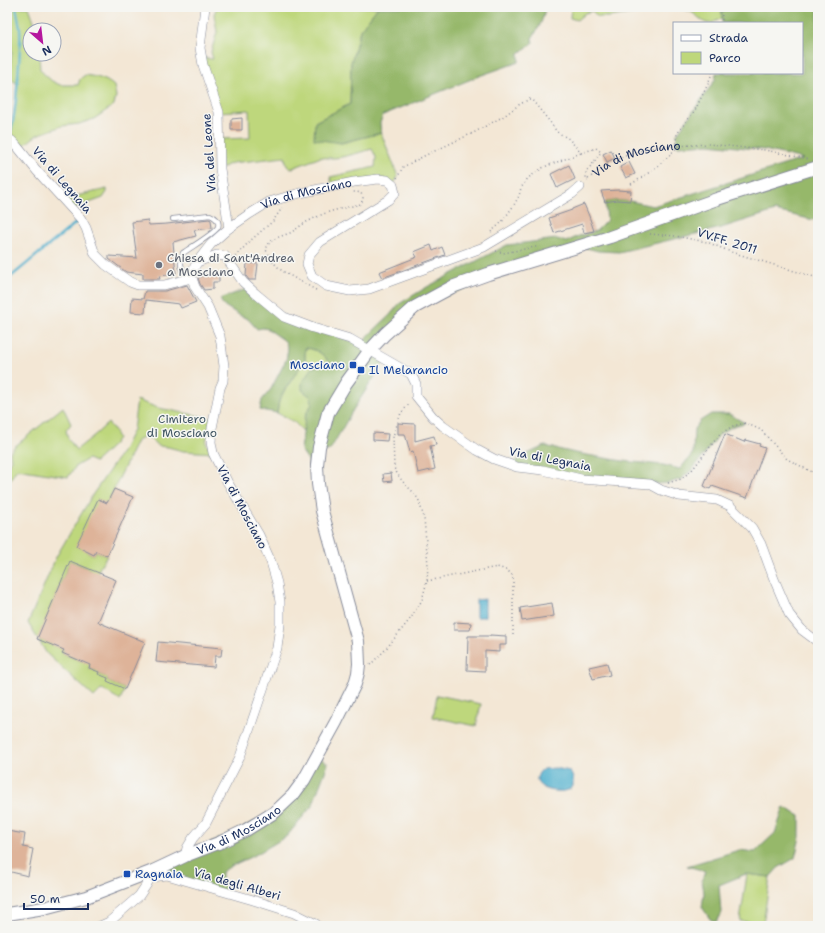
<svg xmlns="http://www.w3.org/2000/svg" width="825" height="933" font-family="'Shantell Sans',sans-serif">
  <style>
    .green { fill: #bed77b; stroke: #6c836c; fill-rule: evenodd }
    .forest { fill: #96b86b; stroke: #587464 }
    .water { fill: #4eafcd; stroke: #346f96 }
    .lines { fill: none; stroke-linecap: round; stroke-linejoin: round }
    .stream { stroke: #4eafcd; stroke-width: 2.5 }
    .building { fill: #deb399 }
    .lane-casing { stroke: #878b9a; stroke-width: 6 }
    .street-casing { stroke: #878b9a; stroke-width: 10 }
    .secondary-casing { stroke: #878b9a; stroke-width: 14 }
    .path { stroke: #878b9a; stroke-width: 1.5; stroke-dasharray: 1 3; stroke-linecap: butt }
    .lane { stroke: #fff; stroke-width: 4.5 }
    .street { stroke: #fff; stroke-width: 9 }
    .secondary { stroke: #fff; stroke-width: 12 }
    .worship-dot { fill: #6b7280; stroke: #f6f6f2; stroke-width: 1.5 }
    .transit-dot { fill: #1a4fb4; stroke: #f6f6f2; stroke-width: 1.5 }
    .labels { text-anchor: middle; stroke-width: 3; stroke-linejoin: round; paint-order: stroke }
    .street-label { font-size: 12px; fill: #1b2f5e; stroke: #f6f6f2 }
    .worship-label { font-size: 12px; fill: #5b616d; stroke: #f6f6f2; text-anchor: start }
    .transit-label { font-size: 12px; fill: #164399; stroke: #f6f6f2; text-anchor: start }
    .park-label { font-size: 12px; fill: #445965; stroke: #f6f6f2 }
  </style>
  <rect width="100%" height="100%" fill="#f6f6f2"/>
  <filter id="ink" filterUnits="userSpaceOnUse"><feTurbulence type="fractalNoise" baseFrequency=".025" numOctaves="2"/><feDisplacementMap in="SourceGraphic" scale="8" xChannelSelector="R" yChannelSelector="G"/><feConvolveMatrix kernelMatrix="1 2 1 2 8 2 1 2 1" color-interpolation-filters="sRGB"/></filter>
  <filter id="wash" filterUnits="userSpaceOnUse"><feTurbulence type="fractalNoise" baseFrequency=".012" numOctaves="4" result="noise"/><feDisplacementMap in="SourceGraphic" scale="16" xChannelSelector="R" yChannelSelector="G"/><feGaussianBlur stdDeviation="0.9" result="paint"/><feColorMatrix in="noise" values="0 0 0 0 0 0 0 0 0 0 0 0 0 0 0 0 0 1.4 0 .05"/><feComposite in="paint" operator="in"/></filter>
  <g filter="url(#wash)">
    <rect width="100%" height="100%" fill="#f3e7d5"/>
    <!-- green -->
    <path class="green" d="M7 7H29L34 21 36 30H30V54H39L40 69 44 74 52 81 60 85H78L80 79 85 75C97 77 105 78 114 86L116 96 114 105 94 119 79 124 62 126 51 130 37 135 19 149 7 136 11 134 15 111 17 84 7 75V67L10 66 12 52Z
      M217 7H378L360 30 351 63 350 104 315 122 341 143 381 133 393 163 398 177 393 185 387 180 333 186 330 177 375 167 376 157 372 149C356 153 337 161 321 157L290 169 287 166 285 157 232 163 220 169V139L250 138 249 110 219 112 202 58 213 59 211 52 217 32 214 14Z
      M571 7H721L722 18C703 29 706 21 691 12 686 9 680 9 675 8L609 17H598L592 11 585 13 577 20 570 18Z
      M107 189V192L103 198 72 209 63 199Z
      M305 348C314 348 325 354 328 362L313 367 312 404 307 412 305 418 304 432 294 422 277 413 279 401 284 391 305 360Z
      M137 400 158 408 211 418 206 443 213 453 183 451 168 447 158 446 146 435 137 441 114 489 86 551 94 555 96 551 107 556 100 567 62 653 81 661 98 622 101 623 89 668 96 671 113 629 116 630 98 674 106 677 125 634H126L107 681 125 689 120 700 102 689 94 697 47 654 28 623 56 557 93 494 122 452 133 430ZM70 561 92 570 60 648 38 639Z
      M63 407 71 424 66 430 68 438 76 450 96 434 108 423 114 430 118 438 113 445 95 462 88 459 76 466 68 477 17 469 7 484V467L11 460 10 452 13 448Z
      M437 695 481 704 476 726 433 717Z
      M747 874 770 877 763 924 740 921Z"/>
    <!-- forest -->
    <path class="forest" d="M378 7H545C544 19 539 28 532 38L533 43 519 53V62L479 76 383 115 380 123 381 133 341 143 314 139 315 122 350 104 351 63 360 30Z
      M721 7H818V221L775 211 721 228 619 252 598 251 579 246 415 307 370 350 386 359 353 410 330 450 318 453 317 474H310L308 460 301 450 305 418 307 412 312 404 311 397 302 390V382L313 367 328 362C325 354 314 348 305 348V360L284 391 279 401 277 413 260 410 262 400 271 389 286 360 288 349 285 341 268 329 263 328 257 329 248 319 241 316 223 305 220 299 249 288 284 317 360 344 372 332 390 315 399 304 427 287 507 245 557 239 566 242 579 236 596 231 607 220 605 202 617 200 630 201 653 206 803 159 765 150 709 144 678 146 676 143 677 134 715 80 716 73H802V23H722V18Z
      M711 414H729L745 423 733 426 720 434 692 470 681 479 669 483 650 484 581 479 510 465 525 455 545 446 575 453 623 461 663 465 680 469 693 453 694 429 700 421Z
      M317 756 328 764 312 806 287 836 257 854 231 866 222 872V879L228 893 153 871 275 812Z
      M784 807 800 816V837L795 858 778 868 770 877 746 874 719 885 721 913 716 922 710 919 702 907 704 893 702 880 705 871 687 866 739 850 755 852 775 833Z"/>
    <!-- water -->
    <path class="water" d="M485 599V617H476V600Z
      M555 768 570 771 573 778V786C572 788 571 789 568 790 559 794 529 789 539 773 540 771 542 770 544 769Z"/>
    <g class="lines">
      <!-- stream -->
      <path class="stream" d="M8 137C16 128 21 43 20 29 19 21 17 14 16 7
        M7 280 77 222"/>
    </g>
    <g id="blocks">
      <!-- building -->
      <path class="building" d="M242 118V130H231V119Z
        M611 150 615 158 607 162 603 154Z
        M629 162 635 174 626 178 620 167Z
        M569 165 575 179 557 188 551 174Z
        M618 190 631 191 630 201 617 200 605 202 601 191Z
        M584 204 589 216 594 231 584 233 582 224 554 233 549 218 572 210V209Z
        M209 219 211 220 212 228 194 230 196 236 173 242 176 274 159 276 160 279H143V274L126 272 109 259V256L137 258 132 222 148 220 149 225 167 224Z
        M431 245 433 251 442 247 445 255 382 278 379 272 417 257 414 252Z
        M247 263 258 264 256 280H249L246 276Z
        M219 273V282H213V289L204 290 200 284 198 278 207 274Z
        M187 285 196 302 181 308 179 304 146 300 145 313 131 312 132 298 143 299 145 291H165Z
        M398 423 415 424V441L434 436 436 445 430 446 435 469 418 473 413 451 410 452 405 434H398Z
        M373 433 388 434 387 441 373 440Z
        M725 434 744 442 745 440 760 444 759 446 765 448 747 498 712 486 710 489 704 486Z
        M391 473 392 481 384 482 383 474Z
        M114 489 133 497 107 556 96 551 94 555 76 546 98 499 107 503Z
        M70 561 116 580 98 622 145 642 125 689 107 681 108 678 98 674 99 672 89 668 90 665 62 653 64 650 37 639Z
        M552 603 554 616 522 621 520 608Z
        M454 622 471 623 470 630H454Z
        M490 635 506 636V645H499V652L485 651V671L467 670 468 636H490Z
        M158 642 222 648 221 656H215L214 667 156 662Z
        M607 663 610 675 593 679 589 667Z
        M7 831 25 834 23 847 33 849 28 876 7 871Z"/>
    </g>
  </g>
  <g filter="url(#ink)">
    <use href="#blocks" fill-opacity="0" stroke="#878b9a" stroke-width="1"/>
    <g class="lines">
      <defs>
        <path id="lane" d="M173 219 210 215C215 217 220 221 218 227 214 234 191 247 183 253 180 259 180 271 186 276L190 275"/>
        <g id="street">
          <path d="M205 7 200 48 203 65 219 112 220 169 229 228"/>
          <path d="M7 139 11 140 16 145 37 171 81 219 86 228 95 254 106 265 130 282 138 285H164L192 278"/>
          <path d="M197 262 217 255 225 256 243 282 255 293 284 317 313 328 350 339 411 374 416 384V396L433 417 443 426 477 450 494 459 517 467 543 470 581 479 650 484 661 490 679 496 717 500 730 506 752 528 761 544 774 579 789 614 802 630 818 642"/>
          <path id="s2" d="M185 856 187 848 193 838 206 823 240 757 277 648 280 625V602L277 583 271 562 259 535 228 483 213 453 211 442 212 428 220 388 223 381 224 366 220 336 208 307 195 287 191 275 197 262 211 244 229 228 248 215 269 202 300 193 354 182 378 179 387 180 393 185 395 193 388 200 320 242 309 255 307 264 312 276 326 286 350 291 369 289 484 247 572 194 580 187"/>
          <path d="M150 878 159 876 167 875 253 900 294 913 316 924"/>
          <path d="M100 926 109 922 139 896 147 884 152 873"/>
        </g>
        <g id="secondary">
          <path id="s3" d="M7 914 44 908 86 897 153 871 185 856 221 842 246 830 275 812 293 795 304 780 336 722 355 684 358 673 359 664 358 641 322 511 318 484 317 465 319 447 328 413 346 383 357 368 370 350 385 334 415 307 452 287 488 274 610 237 717 199 818 167"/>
        </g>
      </defs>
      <!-- lane casing -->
      <use href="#lane" class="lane-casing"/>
      <!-- street casing -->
      <use href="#street" class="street-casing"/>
      <!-- secondary casing -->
      <use href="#secondary" class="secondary-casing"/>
      <!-- path -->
      <g class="path">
        <path d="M721 7 722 18V23"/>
        <path d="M397 178 403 167 424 156 475 132 504 116 520 104 530 99 532 100 550 122 557 132 569 139 581 153 596 148 601 152 591 166 586 171V178L588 180"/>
        <path id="s1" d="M588 179 606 165 622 157 643 150 657 147 709 144 765 150 808 159"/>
        <path d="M631 184C649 174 665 161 678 146L676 143 677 134 695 110 708 84 712 73"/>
        <path d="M491 232 502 222 514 205 519 196 521 188 528 178 544 167 581 153"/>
        <path d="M650 234 675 236 707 242 731 252 818 278"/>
        <path d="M496 251 503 253 541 246"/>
        <path d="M235 257 250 241 273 221 282 208"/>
        <path d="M316 290 282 271 274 263 266 250C269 238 280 237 290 233 297 229 303 223 311 220 326 211 344 208 361 204L363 198 361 193 357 192H353"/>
        <path d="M668 483 681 479 692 470 720 434 733 426 745 423 761 430 787 459 818 475"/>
        <path d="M427 581 497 567C504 569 508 570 513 576V636"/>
        <path d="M370 665 385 650 411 618 422 600 427 581 428 565 424 518 419 501 415 494 403 482 398 475 394 468 393 436 401 413 410 403"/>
        <path d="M354 926H357"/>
        <path d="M813 926 818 917"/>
      </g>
      <!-- lane -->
      <use href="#lane" class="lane"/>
      <!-- street -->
      <use href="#street" class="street"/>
      <!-- secondary -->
      <use href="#secondary" class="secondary"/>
    </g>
  </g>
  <!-- markers -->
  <circle class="worship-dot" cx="159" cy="265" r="4"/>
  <g class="transit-dot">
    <rect x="349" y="361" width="8" height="8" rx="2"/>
    <rect x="357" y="366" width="8" height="8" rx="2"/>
    <rect x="123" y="870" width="8" height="8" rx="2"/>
  </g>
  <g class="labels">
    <!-- street labels -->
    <g class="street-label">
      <text transform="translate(209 153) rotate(-94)" y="4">Via del Leone</text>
      <text dy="4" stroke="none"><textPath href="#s1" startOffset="54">Via di Mosciano</textPath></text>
      <text transform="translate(62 180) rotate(49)" y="4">Via di Legnaia</text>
      <text dy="4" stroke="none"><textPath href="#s2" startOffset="774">Via di Mosciano</textPath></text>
      <text transform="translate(727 241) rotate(17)" y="4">VV.FF. 2011</text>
      <text transform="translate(550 459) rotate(11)" y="4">Via di Legnaia</text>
      <text transform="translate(242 507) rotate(62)" y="4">Via di Mosciano</text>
      <text dy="4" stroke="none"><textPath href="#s3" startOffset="248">Via di Mosciano</textPath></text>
      <text transform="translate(237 884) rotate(16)" y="4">Via degli Alberi</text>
    </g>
    <!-- worship labels -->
    <g class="worship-label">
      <text x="167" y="262">Chiesa di Sant'Andrea<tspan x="167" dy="14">a Mosciano</tspan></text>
    </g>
    <!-- transit labels -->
    <g class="transit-label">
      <text x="345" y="369" text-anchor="end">Mosciano</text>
      <text x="369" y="374">Il Melarancio</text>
      <text x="135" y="878">Ragnaia</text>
    </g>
    <!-- park labels -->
    <g class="park-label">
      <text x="182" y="423">Cimitero<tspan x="182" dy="14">di Mosciano</tspan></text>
    </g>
  </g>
  <!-- margin -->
  <rect width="825" height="933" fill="none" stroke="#f6f6f2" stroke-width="24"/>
  <!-- legend -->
  <rect x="673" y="22" width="130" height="52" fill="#f6f6f2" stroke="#9ea6b7"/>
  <rect x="681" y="35" width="20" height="6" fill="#ffffff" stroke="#9ea6b7"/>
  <text x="709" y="42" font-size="12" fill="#1b2f5e">Strada</text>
  <rect x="681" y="52" width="20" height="12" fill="#bed77b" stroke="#9ea6b7"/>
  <text x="709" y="62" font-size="12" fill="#1b2f5e">Parco</text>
  <!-- north arrow -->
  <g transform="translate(42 42) rotate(152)"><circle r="19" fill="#f6f6f2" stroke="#9ea6b7"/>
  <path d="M0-3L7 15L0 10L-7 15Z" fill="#b5179e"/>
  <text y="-6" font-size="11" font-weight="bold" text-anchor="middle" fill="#1b2f5e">N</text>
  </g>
  <!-- scale -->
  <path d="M24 903v6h64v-6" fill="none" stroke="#1b2f5e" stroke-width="2"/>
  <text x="30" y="903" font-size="12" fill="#1b2f5e" stroke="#f6f6f2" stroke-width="3" paint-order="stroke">50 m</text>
</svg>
